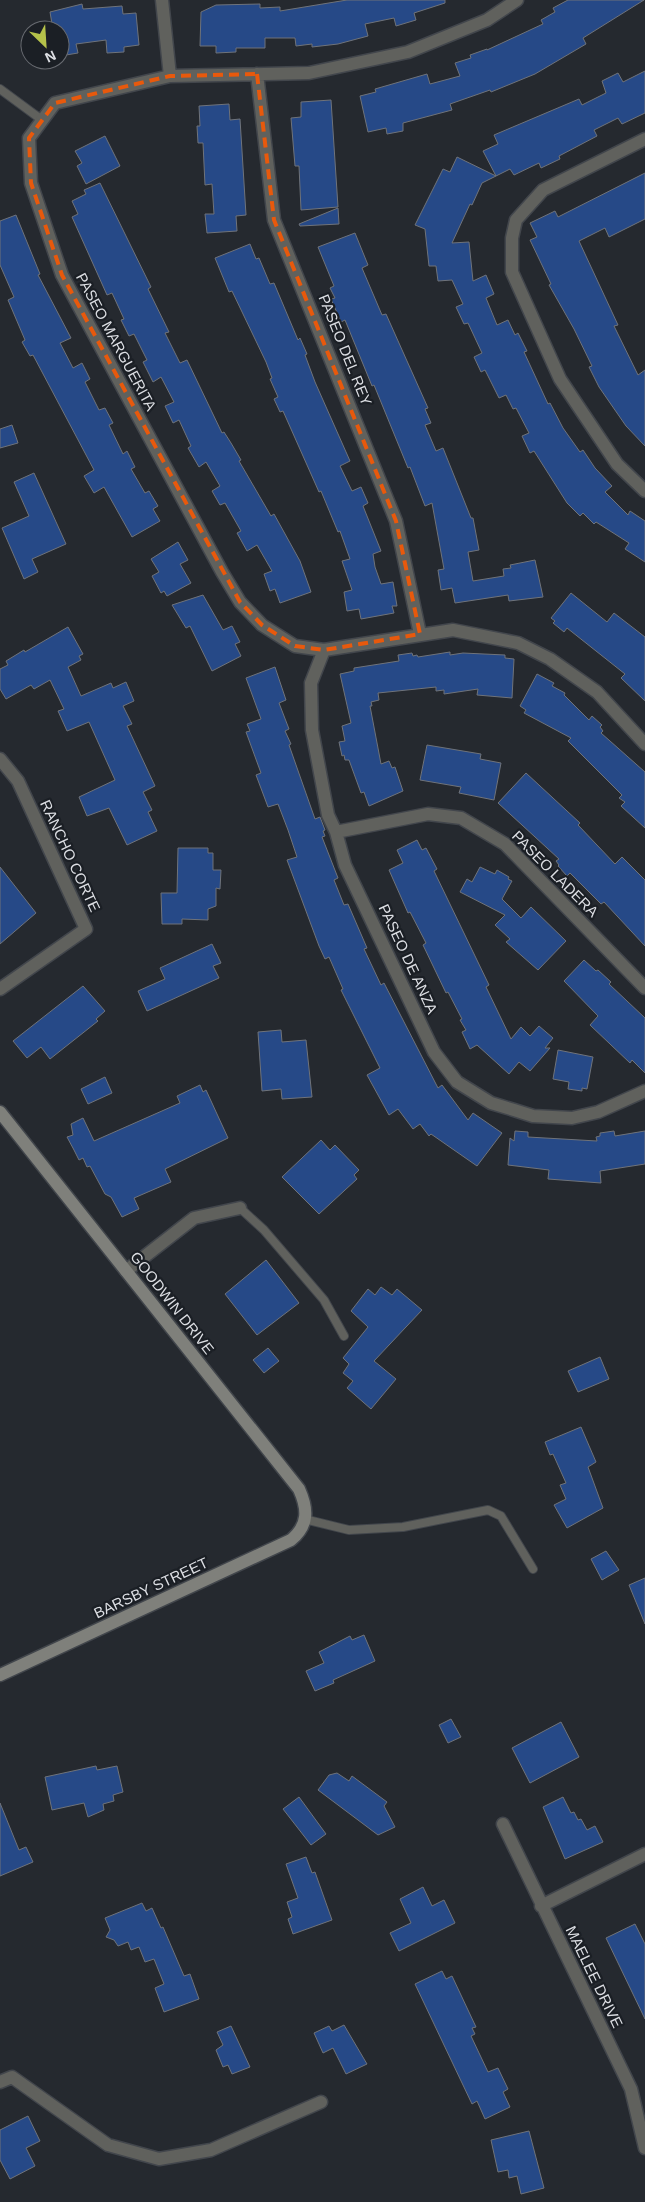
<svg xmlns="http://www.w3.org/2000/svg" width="645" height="2202" font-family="Helvetica,sans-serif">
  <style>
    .building { fill: #264987; stroke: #6f737a }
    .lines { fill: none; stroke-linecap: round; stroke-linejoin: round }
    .lane-casing { stroke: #42464c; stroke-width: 10 }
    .street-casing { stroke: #42464c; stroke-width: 15 }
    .secondary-casing { stroke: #42464c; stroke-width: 15 }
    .lane { stroke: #60615d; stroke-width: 8 }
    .street { stroke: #60615d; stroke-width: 12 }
    .secondary { stroke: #7f807b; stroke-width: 12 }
    .marked { fill: none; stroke: #e8590c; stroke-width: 4; stroke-dasharray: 10 6; stroke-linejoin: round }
    .labels { text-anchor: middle; stroke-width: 4.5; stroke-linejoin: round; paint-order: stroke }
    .street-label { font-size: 15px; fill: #dcdee3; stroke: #1b1f25 }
  </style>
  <rect width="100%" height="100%" fill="#25292f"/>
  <!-- building -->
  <path class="building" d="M347 0H445V3L414 13 416 20 396 26 394 18 365 24 368 36 338 44 312 47V44L296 46 295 38H265V48H236V52L216 53V46H200L201 12 216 5 260 4V8L280 7V11Z
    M568 0H644L583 38 586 44 535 74 491 92 490 90 450 104 452 110 403 123V131L387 134 386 128 368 132 360 96 376 92 375 89 427 74 430 84 460 76 455 63 471 58 470 55 487 49V50L543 24 541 20 555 12 553 8Z
    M82 4 83 9 122 6 123 14 136 13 139 45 124 47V52L107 53 106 40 76 44 78 53 60 56V30H53L50 12Z
    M645 71V113L622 124 618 118 594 130 597 136 559 156 560 159 541 168 539 163 514 175 510 169 482 183 472 205 470 204 452 243 469 242 473 281 486 275 494 294 486 298 497 325 508 320 515 335 518 333 527 351 524 352 548 404 550 403 563 428 580 452 583 450 595 468 612 486 605 492 628 515 630 511 645 521V562L625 549 629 543 596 522 594 524 583 513 580 516 567 503 534 451 530 453 522 436 529 433 516 408 513 409 506 395 499 398 485 370 481 372 474 357 482 353 468 323 464 324 456 307 463 304 452 280 438 281 436 266H429L425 229 415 225 443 169 450 172 457 157 496 176 483 151 498 144 494 135 579 99 582 105 606 93 602 81 618 73 623 82Z
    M331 100 338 207 301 210 299 166H295L291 118 301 117V102Z
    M229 104 230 120 240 119 246 215 236 216 237 231 207 233 205 214H214L212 184 205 185 203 143H198L197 126H200L199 106Z
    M105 136 120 166 86 184 77 166 82 163 75 151Z
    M645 173V219L609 237 605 228 579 241 618 325 614 326 638 375 645 370V446L626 426 599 387 589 367 592 366 574 329 549 285 551 284 530 240 537 237 530 223 555 211 558 217Z
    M100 183 151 287 148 289 169 332 165 333 180 363 187 360 222 433 224 432 231 443 241 460 239 461 271 516 274 514 300 561 311 592 280 603 275 589 270 591 264 574 272 571 257 545 247 551 237 533 241 531 225 503 220 505 212 491 220 486 206 462 199 467 188 448 191 446 179 420 173 423 165 406 174 402 161 377 153 382 143 362 147 360 134 334 129 336 121 320 124 319 112 293 107 295 72 217 78 214 72 201 86 194 84 190Z
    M338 208 339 224 300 226 299 224Z
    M16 215 40 274 38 275 71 338 60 343 73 368 82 363 90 379 85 382 99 410 105 408 113 423 109 425 123 454 127 451 135 467 131 469 145 493 149 491 158 506 153 509 160 521 132 537 104 487 94 493 84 476 94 470 33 355 30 356 22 342 25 340 8 300 14 297 0 265V221Z
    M355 233 368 265 362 268 382 315 386 314 428 408 425 409 431 423 425 425 436 451 443 448 471 518H473L479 550 468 552 473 581 504 576 503 569 511 568 510 565 535 560 543 597 509 601 508 595 455 603 452 588 441 590 438 570 444 569 432 503 425 506 410 467 408 468 374 385 372 386 345 320 341 322 331 299 335 298 330 288 334 286 318 247Z
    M250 244 256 259 259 258 270 284 274 283 298 340 300 338 307 354 305 355 315 382 350 461 340 466 352 491 361 487 368 503 363 506 381 551 373 554 375 567 381 584 393 582 397 606H392L394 613 361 619 359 609 347 611 344 592 352 590 342 561 350 559 340 531 338 532 321 491 319 492 283 411 280 412 274 399 278 397 270 379 272 378 266 362 232 291 229 292 215 258Z
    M12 425 18 443 0 448V429Z
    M34 473 66 544 32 559 38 572 24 579 2 528 29 516 14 482Z
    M178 542 188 560 180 564 191 583 167 596 164 591 161 593 152 576 159 572 151 559Z
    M571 593 607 622 614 613 645 637V701L621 678 625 674 567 628 564 632 553 623 555 621 551 618Z
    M203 595 223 630 232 626 240 642 235 644 241 656 212 671 190 626 186 628 172 605Z
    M68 627 83 654 79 656 81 660 68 667 81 696 111 683 113 688 126 682 134 701 123 706 132 724 127 726 155 786 143 792 152 810 148 812 157 831 127 845 109 808 87 816 79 797 115 780 89 722 67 731 58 711 64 709 50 680 34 689 31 685 6 699 0 689V669L8 665 6 661 24 650 25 652Z
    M450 652V655L463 653 505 655V658L514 659 512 698 477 695 478 689 444 694V690L436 691V687L378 693 379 700 371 702 372 706H370L381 764 389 761 392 768 395 767 403 791 369 806 364 792 361 793 349 760H345L344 755 342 756 339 742 345 741 342 726 351 723 340 674 354 671V668L399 661 398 655 412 653 413 656 417 655 418 657Z
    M275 667 286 700 279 703 289 729 285 731 291 744 289 745 315 819 320 817 325 830 323 831 325 836 322 837 338 878 334 880 344 905 348 904 367 948 364 949 381 985 384 983 438 1088 442 1085 468 1120 473 1113 502 1133 477 1166 431 1134 429 1136 420 1124 413 1129 398 1109 389 1115 367 1075 380 1068 341 990 343 989 329 957 325 959 319 946 287 860 297 857 288 830 278 804 268 807 256 775 261 773 246 732 250 731 247 724 261 719 246 678Z
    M537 674 554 683 552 686 565 693 564 695 589 720 592 716 602 725 600 727 603 731 601 733 645 772V828L621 806 625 802 619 798 622 795 568 741 571 738 524 713 526 710 520 706Z
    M427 745 481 754 480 759 501 763 494 800 459 793 461 787 420 780Z
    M526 773 580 823 578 825 615 864 622 857 645 880V946L604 902 601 904 570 873 567 876 558 866 559 865 556 861 559 859 498 803Z
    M417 840 422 850 426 848 437 869 434 871 489 985 486 987 511 1039 521 1027 530 1036 539 1026 553 1038 545 1048H550L530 1071 519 1062 509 1074 477 1045 470 1049 462 1032 466 1030 460 1020 462 1019 448 992 446 993 423 945 426 943 410 912 408 913 389 870 403 863 397 850Z
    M178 848H208V853H213V870H221L220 889 216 888V906L208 909V920L182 919V924H162L161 893H177Z
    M0 867 36 913 0 944Z
    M480 867 495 874 497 870 509 877 508 879 512 881 502 899 521 918 531 907 566 941 538 970 506 942 510 939 495 925 505 915 460 892 467 879 472 882Z
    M212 944 221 963 213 966 219 978 147 1011 138 991 165 979 160 968Z
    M584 960 596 971 598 970 611 982 609 984 645 1018V1073L632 1060 630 1063 590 1025 598 1016 564 981Z
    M83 986 105 1011 96 1019 98 1021 50 1059 41 1047 27 1058 13 1041Z
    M281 1030 282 1042 306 1040 312 1097 282 1099 281 1089 262 1091 258 1032Z
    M558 1050 593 1057 587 1089 582 1088V1091L568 1089 569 1082 553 1079Z
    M105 1077 112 1093 88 1104 81 1089Z
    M200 1085 203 1092 206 1090 228 1138 165 1169 171 1182 134 1198 139 1209 122 1217 111 1197 105 1194 90 1166 87 1167 83 1158 79 1160 74 1150 67 1137 73 1135 71 1124 83 1118 94 1141 180 1103 177 1096Z
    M515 1131 528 1132V1137L597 1141 596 1137 600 1136V1133L614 1131 615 1136 645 1131V1164L600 1171 601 1183 548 1179 549 1170 508 1165 510 1138 514 1141Z
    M321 1140 330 1150 335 1145 359 1170 354 1175 357 1179 319 1214 282 1177Z
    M266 1260 299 1303 257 1335 225 1294Z
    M381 1287 392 1295 397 1289 422 1310 374 1361 396 1379 371 1409 347 1388 353 1381 343 1373 349 1364 343 1358 368 1327 351 1311 368 1289 375 1295Z
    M268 1348 279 1361 264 1373 253 1360Z
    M600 1357 609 1379 578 1392 568 1371Z
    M581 1427 596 1462 588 1467 603 1508 567 1528 554 1505 566 1499 560 1485 566 1483 553 1454 550 1455 545 1442Z
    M606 1551 619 1570 602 1580 591 1559Z
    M645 1578V1624L629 1585Z
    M364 1635 375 1661 333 1680 334 1683 315 1691 306 1671 324 1663 319 1652 350 1636 352 1640Z
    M451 1719 461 1737 448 1743 439 1725Z
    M561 1722 579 1757 530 1783 512 1748Z
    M96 1766 97 1770 117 1766 123 1792 113 1795 114 1801 103 1804 104 1810 88 1817 84 1803 52 1810 45 1777Z
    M337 1773 349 1781 352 1776 387 1802 384 1806 395 1827 378 1835 318 1790 329 1775Z
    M299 1797 326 1834 311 1845 283 1809Z
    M563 1797 571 1813 574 1812 578 1820 581 1819 587 1830 595 1826 603 1842 565 1859 543 1807Z
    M0 1803 19 1850 26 1847 33 1862 0 1876Z
    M306 1857 312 1873 315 1872 332 1920 293 1934 288 1919 292 1917 287 1902 298 1898 286 1864Z
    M423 1887 432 1906 444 1900 455 1923 399 1951 390 1933 411 1923 400 1899Z
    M142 1903 146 1911 152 1908 161 1928 163 1927 184 1976 190 1974 199 1999 164 2012 155 1988 164 1984 154 1959 145 1962 139 1947 131 1950 128 1942 118 1946 114 1940 106 1937 110 1930 105 1918Z
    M635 1924 645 1944V2019L606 1938Z
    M442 1971 446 1979 452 1976 476 2027 472 2028 475 2034 471 2036 488 2072 498 2068 508 2089 503 2092 510 2107 485 2119 477 2101 472 2104 415 1984Z
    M344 2025 367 2064 346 2074 333 2048 323 2053 314 2033 329 2026 332 2031Z
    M231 2026 250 2067 232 2074 228 2065 223 2067 216 2050 223 2045 217 2032Z
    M28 2116 40 2141 26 2148 35 2166 10 2179 0 2160V2130Z
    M529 2131 544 2188 521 2194 517 2176 509 2178 508 2170 498 2172 491 2140Z"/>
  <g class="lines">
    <defs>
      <path id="lane" d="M0 89 42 120
        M240 1208 264 1230 324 1300 344 1336
        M304 1519 349 1530 403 1527 488 1510 501 1516 533 1569"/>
      <path id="street" d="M162 0 170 76
        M517 0 487 20 408 52 309 73 170 76 55 103 29 138 31 183 62 275 222 572 240 602 262 625 295 646 324 650 453 630 518 643 550 659 597 692 645 744
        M257 74 274 220 396 521 420 634
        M645 139 543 190 516 220 512 238V272L560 379 617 464 645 491
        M324 650 311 683 312 730 328 815 336 832 345 865 434 1052 457 1082 491 1103 514 1110 533 1116 572 1118 598 1112 645 1091
        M0 759 18 781 86 929 0 989
        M336 832 428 814 461 818 505 844 645 988
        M126 1271 194 1218 240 1208
        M503 1824 631 2089 645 2148
        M541 1906 645 1854
        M0 2082 12 2077 108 2145 159 2159 211 2150 321 2102"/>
      <path id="secondary" d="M0 1112 299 1489C308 1509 309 1525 291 1540L0 1675"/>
    </defs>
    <!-- lane casing -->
    <use href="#lane" class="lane-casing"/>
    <!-- street casing -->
    <use href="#street" class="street-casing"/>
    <!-- secondary casing -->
    <use href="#secondary" class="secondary-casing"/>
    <!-- lane -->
    <use href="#lane" class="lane"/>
    <!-- street -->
    <use href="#street" class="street"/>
    <!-- secondary -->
    <use href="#secondary" class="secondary"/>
  </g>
  <!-- marked area -->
  <path class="marked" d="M257 74 274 220 396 521 420 634 324 650 295 646 262 625 240 602 62 275 31 183 29 138 55 103 170 76Z"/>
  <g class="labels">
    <!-- street labels -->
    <g class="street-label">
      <text transform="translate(116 342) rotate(62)" y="5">PASEO MARGUERITA</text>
      <text transform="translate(345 350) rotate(68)" y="5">PASEO DEL REY</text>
      <text transform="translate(70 856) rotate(65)" y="5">RANCHO CORTE</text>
      <text transform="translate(555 874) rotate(45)" y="5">PASEO LADERA</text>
      <text transform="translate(408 959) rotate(65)" y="5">PASEO DE ANZA</text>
      <text transform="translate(172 1303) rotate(52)" y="5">GOODWIN DRIVE</text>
      <text transform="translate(151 1588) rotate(-25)" y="5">BARSBY STREET</text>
      <text transform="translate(594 1977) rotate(64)" y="5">MAELEE DRIVE</text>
    </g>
  </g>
  <!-- north arrow -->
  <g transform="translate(45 45) rotate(155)"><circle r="24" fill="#1b1f25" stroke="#686b71"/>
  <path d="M0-4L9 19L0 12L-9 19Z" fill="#b5c24a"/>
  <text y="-8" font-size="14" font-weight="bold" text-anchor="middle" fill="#dcdee3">N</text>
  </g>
</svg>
